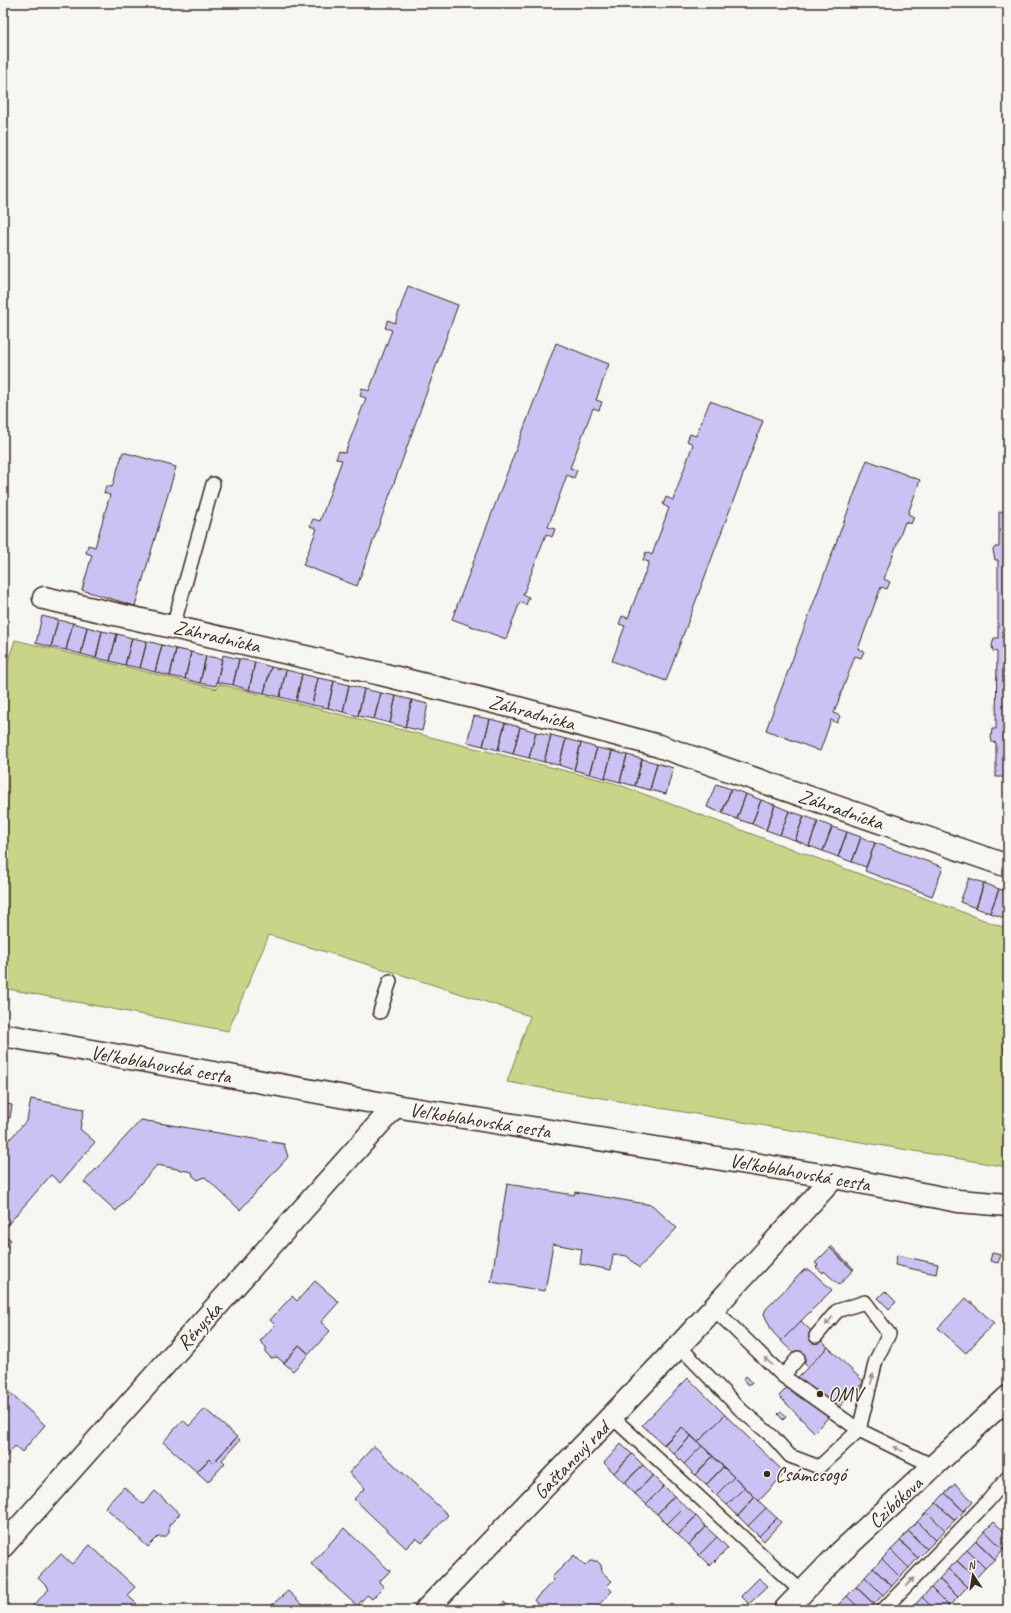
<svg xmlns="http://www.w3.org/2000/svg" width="1011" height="1613" font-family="Caveat,sans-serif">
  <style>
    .green { fill: #c8d589; stroke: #828054 }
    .building { fill: #cbc2f4; stroke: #3b2a1e }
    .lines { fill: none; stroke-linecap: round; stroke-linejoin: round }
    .service-casing { stroke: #3b2a1e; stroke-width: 16 }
    .minor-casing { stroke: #3b2a1e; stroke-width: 25 }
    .secondary-casing { stroke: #3b2a1e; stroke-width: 25 }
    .service { stroke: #f6f6f2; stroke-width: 13 }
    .minor { stroke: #f6f6f2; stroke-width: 22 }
    .secondary { stroke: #f6f6f2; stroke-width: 22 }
    .oneway { fill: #989088 }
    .poi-dot { fill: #3b2a1e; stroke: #f6f6f2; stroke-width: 1.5 }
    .labels { text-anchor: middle; stroke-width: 3; stroke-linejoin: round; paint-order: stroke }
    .street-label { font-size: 20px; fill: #3b2a1e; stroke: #f6f6f2 }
    .poi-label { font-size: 20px; fill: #3b2a1e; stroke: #f6f6f2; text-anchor: start }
  </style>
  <rect width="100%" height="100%" fill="#f6f6f2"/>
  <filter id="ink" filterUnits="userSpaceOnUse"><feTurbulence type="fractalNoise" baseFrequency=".025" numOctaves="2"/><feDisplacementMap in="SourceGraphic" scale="8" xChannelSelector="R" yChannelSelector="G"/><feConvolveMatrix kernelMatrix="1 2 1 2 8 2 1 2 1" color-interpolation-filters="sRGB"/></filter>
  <g filter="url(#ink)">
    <!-- green -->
    <path class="green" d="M15 640 217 689 219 684 614 783 1008 929V1167L507 1082 530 1016 393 972 269 935 228 1031 3 988V676Z"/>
    <!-- building -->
    <path class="building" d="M408 286 458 305 357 586 303 565 317 529 310 526 313 519 320 521 342 460 336 459 339 451 345 453 366 398 360 396 362 388 369 391 392 330 385 328 388 320 395 323Z
      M556 343 609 364 596 400 602 402 599 410 593 408 570 468 577 470 574 478 567 475 548 527 555 529 552 537 546 534 523 595 529 597 526 605 520 602 506 639 452 619Z
      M710 401 763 421 666 681 612 661 625 626 619 624 622 616 628 618 649 562 643 560 646 552 652 555 669 508 663 505 666 497 673 500 693 444 687 441 690 434 696 436Z
      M123 452 176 467 135 606 82 590 92 555 86 553 88 545 95 547 110 495 104 493 106 486 112 487Z
      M867 460 920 480 908 514 914 517 911 524 905 522 884 579 890 582 887 589 881 587 858 649 864 651 861 658 855 656 834 713 840 716 837 723 831 720 820 751 766 730Z
      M999 512H1008V777H996V743L992 742 991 737 992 729H996L997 652 993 651 992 646 994 638H998V560H995L993 550 995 547H999Z
      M42 616 58 620 51 647 36 643Z
      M58 620 73 623 66 650 51 647Z
      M73 623 87 627 81 654 66 650Z
      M87 627 102 631 96 658 81 654Z
      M102 631 117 634 110 661 96 658Z
      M117 634 132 638 125 665 110 661Z
      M132 638 147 641 140 668 125 665Z
      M147 641 162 645 155 672 140 668Z
      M162 645 176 649 170 676 155 672Z
      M176 649 191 652 185 679 170 676Z
      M191 652 206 656 200 683 185 679Z
      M223 655 239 659 233 685 217 682Z
      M206 656 222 659 216 686 200 683Z
      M239 659 255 662 249 690 233 685Z
      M255 662 271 667 264 693 249 690Z
      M271 667 286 670 280 697 264 693Z
      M286 670 302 674 296 701 280 697Z
      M302 674 318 678 312 705 296 701Z
      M318 678 334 681 328 708 312 705Z
      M334 681 349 685 343 712 328 708Z
      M349 685 364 689 358 716 343 712Z
      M364 689 381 693 374 719 358 716Z
      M381 693 396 696 390 723 374 719Z
      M396 696 412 700 405 727 390 723Z
      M412 700 428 704 422 731 405 727Z
      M474 716 490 719 483 746 467 742Z
      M490 719 505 723 498 750 483 746Z
      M505 723 520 727 513 754 498 750Z
      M520 727 536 732 529 758 513 754Z
      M536 732 551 735 544 762 529 758Z
      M551 735 566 739 559 765 544 762Z
      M566 739 581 743 574 770 559 765Z
      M581 743 597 748 589 774 574 770Z
      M597 748 612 751 605 778 589 774Z
      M612 751 627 755 620 782 605 778Z
      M627 755 642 759 635 786 620 782Z
      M642 759 657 763 650 790 635 786Z
      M657 763 673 768 666 794 650 790Z
      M716 784 731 789 722 813 707 807Z
      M731 789 746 794 737 819 722 813Z
      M746 794 761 800 752 824 737 819Z
      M761 800 775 805 766 830 752 824Z
      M775 805 789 811 780 835 766 830Z
      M789 811 804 816 795 840 780 835Z
      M804 816 818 821 809 846 795 840Z
      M818 821 832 827 823 851 809 846Z
      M832 827 847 832 838 857 823 851Z
      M847 832 861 837 852 862 838 857Z
      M861 837 875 843 866 867 852 862Z
      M875 843 943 867 932 896 865 871Z
      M969 878 984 883 976 908 960 902Z
      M984 883 999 889 990 913 976 908Z
      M999 889 1008 892V907L1004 918 990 913Z
      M1008 1040V1059L1004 1050Z
      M31 1099 84 1109 80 1129 95 1142 60 1183 51 1175 3 1230V1133L10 1139 27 1120Z
      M3 1103 12 1105 10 1118 3 1117Z
      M141 1120 284 1144 288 1157 240 1210 205 1177 198 1180 193 1176 192 1172 157 1165 116 1211 84 1182Z
      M507 1184 574 1195 575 1192 652 1205 677 1228 639 1268 627 1256 613 1254 611 1270 580 1264 582 1249 553 1244 545 1291 491 1282Z
      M3 1233 11 1240 3 1249Z
      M831 1246 854 1269 853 1270 830 1248Z
      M830 1248 853 1270 839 1285 824 1271 823 1273 816 1267 818 1265 815 1263Z
      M992 1253 1001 1255 998 1263 990 1261Z
      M897 1255 938 1264 936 1274 895 1265Z
      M804 1270H810L832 1290 781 1341 772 1331 764 1314 766 1309Z
      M315 1281 339 1302 321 1322 330 1331 309 1354 299 1345 284 1363 277 1357 271 1358 266 1353V1347L260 1341 275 1325 270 1320 292 1296 297 1301Z
      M885 1291 896 1302 889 1309 878 1298Z
      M966 1298 994 1323 966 1353 938 1328Z
      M801 1321 828 1347 808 1367 781 1341Z
      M299 1345 309 1354 293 1371 284 1363Z
      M828 1347 864 1382 814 1432 779 1396Z
      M746 1376 752 1382 749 1385 743 1380Z
      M688 1378 725 1415 698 1442 682 1427 664 1445 642 1425Z
      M3 1387 45 1425 22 1452 15 1446 3 1460Z
      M205 1409 237 1437 213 1463 209 1459 197 1472 163 1442 183 1420 189 1426Z
      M781 1411 786 1417 783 1420 778 1414Z
      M725 1415 785 1473 759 1501 698 1442Z
      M682 1427 691 1436 674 1454 664 1444Z
      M691 1436 702 1446 684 1464 674 1454Z
      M237 1437 240 1440 222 1460 225 1463 208 1482 197 1472 209 1459 213 1463Z
      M621 1444 632 1454 614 1473 604 1463Z
      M374 1446 448 1515 422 1543 416 1538 406 1548 354 1499 365 1488 349 1473Z
      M702 1446 713 1456 695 1475 684 1464Z
      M632 1454 643 1465 624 1483 614 1473Z
      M713 1456 723 1467 706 1485 695 1475Z
      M643 1465 653 1475 635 1494 624 1483Z
      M723 1467 734 1477 716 1495 706 1485Z
      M653 1475 664 1486 646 1504 635 1494Z
      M734 1477 745 1487 727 1505 716 1495Z
      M955 1484 973 1501 964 1511 945 1493Z
      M664 1486 674 1496 657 1514 646 1504Z
      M124 1487 143 1504 155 1491 180 1514 169 1525V1533L165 1537H158L148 1547 105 1507Z
      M745 1487 755 1497 738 1516 727 1505Z
      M945 1493 964 1511 955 1520 936 1503Z
      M674 1496 685 1506 667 1524 657 1514Z
      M755 1497 766 1508 748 1526 738 1516Z
      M936 1503 955 1520 945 1530 927 1512Z
      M685 1506 696 1516 678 1535 667 1524Z
      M766 1508 777 1518 759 1536 748 1526Z
      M927 1512 945 1530 936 1540 917 1522Z
      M696 1516 706 1527 689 1545 678 1535Z
      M777 1518 781 1522 764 1541 759 1536Z
      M917 1522 936 1540 927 1549 908 1531Z
      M994 1522 1008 1535V1544L1003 1549 985 1531Z
      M706 1527 717 1537 699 1555 689 1545Z
      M344 1528 390 1571 379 1582 384 1587 372 1599 367 1595 357 1606 311 1564Z
      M908 1531 927 1549 918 1558 900 1541Z
      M985 1531 1003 1549 995 1559 976 1541Z
      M717 1537 728 1548 710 1566 699 1555Z
      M900 1541 918 1558 909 1568 891 1550Z
      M976 1541 995 1559 985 1568 967 1550Z
      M90 1545 135 1587 127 1595 137 1604 131 1610H35L32 1607 49 1589 38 1578 61 1554 72 1564Z
      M891 1550 909 1568 900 1577 882 1559Z
      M967 1550 985 1568 976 1578 957 1561Z
      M574 1555 585 1566 590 1561H597L601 1565 602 1572 612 1581 607 1586 612 1591 594 1610H543L534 1600 554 1580 552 1577Z
      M882 1559 900 1577 892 1586 873 1568Z
      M957 1561 976 1578 967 1587 948 1569Z
      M873 1568 892 1586 883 1595 865 1577Z
      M948 1569 967 1587 958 1597 939 1579Z
      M865 1577 883 1595 874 1604 856 1587Z
      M759 1578 768 1586 749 1604 741 1596Z
      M939 1579 958 1597 949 1606 931 1588Z
      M856 1587 874 1604 869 1610H861L847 1596Z
      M931 1588 949 1606 945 1610H935L922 1597Z
      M288 1591 308 1610H268L267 1609Z
      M847 1596 861 1610H843L838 1605Z
      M922 1597 935 1610H917L913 1607Z
      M504 1602 512 1610H496Z"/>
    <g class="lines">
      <defs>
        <path id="service" d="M173 627 213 484
          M380 1012 390 981
          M714 1309 783 1376 859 1430 933 1466
          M679 1346 741 1410 773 1437 790 1456 819 1467 859 1430 876 1360 889 1334 865 1302 837 1311 816 1336
          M783 1376 798 1358
          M612 1417 802 1592
          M883 1610 988 1501 1008 1477"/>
        <path id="minor" d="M44 598 381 674 514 707 659 746 1008 866
          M3 1546 395 1106
          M426 1610 679 1346 834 1177
          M785 1610 841 1552 1008 1397"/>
        <path id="secondary" d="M3 1035 395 1106 834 1177 958 1201 1008 1205"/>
      </defs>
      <!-- service casing -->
      <use href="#service" class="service-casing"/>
      <!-- minor casing -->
      <use href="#minor" class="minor-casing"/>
      <!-- secondary casing -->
      <use href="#secondary" class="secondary-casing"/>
      <!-- service -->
      <use href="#service" class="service"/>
      <!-- minor -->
      <use href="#minor" class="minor"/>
      <!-- secondary -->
      <use href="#secondary" class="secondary"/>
    </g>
    <!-- one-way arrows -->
    <defs><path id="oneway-solid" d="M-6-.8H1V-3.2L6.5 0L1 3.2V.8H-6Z"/></defs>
    <g class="oneway">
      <use href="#oneway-solid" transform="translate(829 1321) rotate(130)"/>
      <use href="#oneway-solid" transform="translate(768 1361) rotate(-136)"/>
      <use href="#oneway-solid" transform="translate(872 1379) rotate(-76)"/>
      <use href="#oneway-solid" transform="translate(898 1449) rotate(-154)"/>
      <use href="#oneway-solid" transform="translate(910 1582) rotate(-46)"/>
    </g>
  </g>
  <!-- markers -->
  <g class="poi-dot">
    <circle cx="820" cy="1394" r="4"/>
    <circle cx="767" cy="1474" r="4"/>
  </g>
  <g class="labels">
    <!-- street labels -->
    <g class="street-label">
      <text transform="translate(217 636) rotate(13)" y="7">Záhradnícka</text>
      <text transform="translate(532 712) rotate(15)" y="7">Záhradnícka</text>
      <text transform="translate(841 809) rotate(19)" y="7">Záhradnícka</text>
      <text transform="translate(161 1064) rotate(10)" y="7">Veľkoblahovská cesta</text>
      <text transform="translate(480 1120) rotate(9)" y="7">Veľkoblahovská cesta</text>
      <text transform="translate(800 1172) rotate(10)" y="7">Veľkoblahovská cesta</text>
      <text transform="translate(199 1326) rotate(-48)" y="7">Rényska</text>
      <text transform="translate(571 1460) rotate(-46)" y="7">Gaštanový rad</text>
      <text transform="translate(895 1502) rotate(-43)" y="7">Czibókova</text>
    </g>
    <!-- poi labels -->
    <g class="poi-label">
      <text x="828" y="1401">OMV</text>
      <text x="775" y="1481">Csámcsogó</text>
    </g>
  </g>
  <!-- margin -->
  <rect width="1011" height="1613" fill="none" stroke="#f6f6f2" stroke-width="16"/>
  <rect x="8" y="8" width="995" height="1597" fill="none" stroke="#3b2a1e" stroke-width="1.5" filter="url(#ink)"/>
  <!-- north arrow -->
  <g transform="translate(973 1575) rotate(348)" stroke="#f6f6f2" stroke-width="3" paint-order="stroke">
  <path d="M0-3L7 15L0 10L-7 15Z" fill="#3b2a1e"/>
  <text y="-6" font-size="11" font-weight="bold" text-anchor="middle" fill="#3b2a1e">N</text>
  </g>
</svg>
